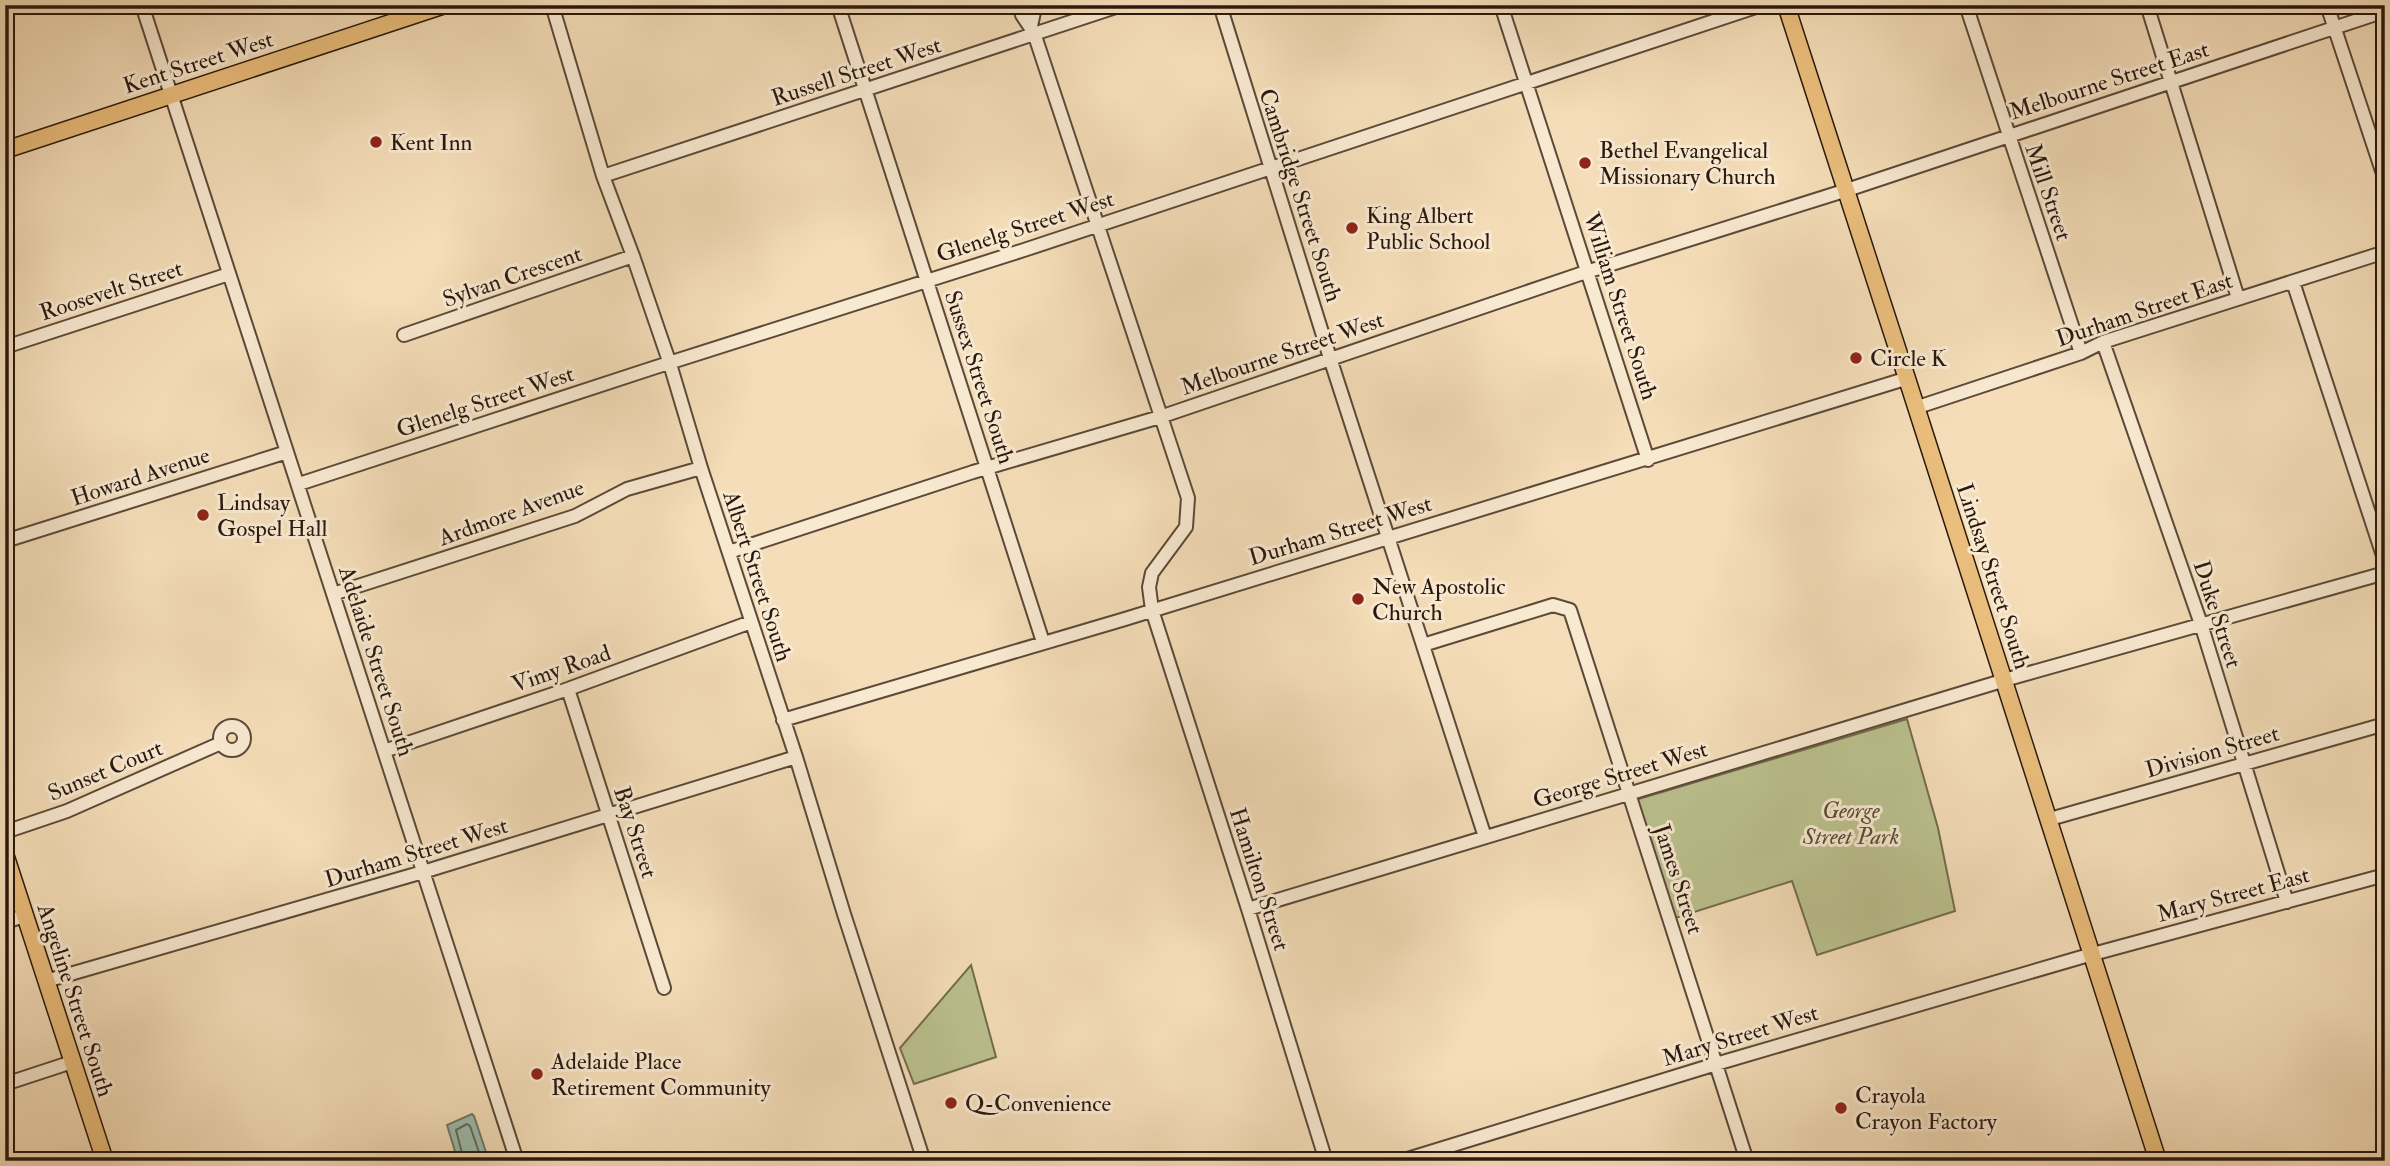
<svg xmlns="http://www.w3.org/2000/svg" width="2390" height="1166" font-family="'IM FELL Double Pica',serif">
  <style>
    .green { fill: #bbc18f; stroke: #726c4e; stroke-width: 2 }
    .water { fill: #9cbcac; stroke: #6e7a6d; stroke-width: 2 }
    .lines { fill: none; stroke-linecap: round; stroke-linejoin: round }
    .shore { stroke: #636a5d; stroke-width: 2 }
    .minor-casing { stroke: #5c4938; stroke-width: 16 }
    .major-casing { stroke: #2a180e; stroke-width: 19 }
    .minor { stroke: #f8e9d1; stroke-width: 12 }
    .major { stroke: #eabe7c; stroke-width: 16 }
    .poi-dot { fill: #8f2418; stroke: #f8e9d1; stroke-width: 2.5 }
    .labels { text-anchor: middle; stroke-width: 6; stroke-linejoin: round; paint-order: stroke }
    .street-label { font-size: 23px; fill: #2a180e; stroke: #f8e9d1 }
    .poi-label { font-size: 23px; fill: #2a180e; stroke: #f8e9d1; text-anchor: start }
    .park-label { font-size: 23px; font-style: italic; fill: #564b35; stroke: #f8e9d1 }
  </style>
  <rect width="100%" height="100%" fill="#f4ddb8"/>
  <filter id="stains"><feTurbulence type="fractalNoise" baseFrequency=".00286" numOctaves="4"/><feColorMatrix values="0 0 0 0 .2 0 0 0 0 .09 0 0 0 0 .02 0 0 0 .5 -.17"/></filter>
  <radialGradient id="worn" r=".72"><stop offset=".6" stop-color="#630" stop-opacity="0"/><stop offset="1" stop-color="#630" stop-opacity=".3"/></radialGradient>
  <!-- green -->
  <path class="green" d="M1907 719 1938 828 1955 911 1817 955 1792 881 1669 920 1632 801Z
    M971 965 996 1057 914 1084 900 1048Z"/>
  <!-- water -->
  <path class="water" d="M472 1114 474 1116 489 1161H458L447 1125Z"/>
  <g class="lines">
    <!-- shore -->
    <path class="shore" d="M464 1161 456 1130 467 1124 470 1126 482 1161"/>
    <defs>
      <path id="minor" d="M142 5 517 1161
        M552 5 603 176 633 256 670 364 701 468 796 757 844 914 924 1161
        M838 5 1043 642
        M1019 5 1022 15 1034 33 1188 498 1186 527 1152 573 1149 587 1152 610 1248 909 1326 1161
        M1031 5 1034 12 1031 26
        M1220 5 1330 358 1485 837
        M1501 5 1648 460
        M1966 5 2081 353
        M2147 5 2238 298
        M2327 5 2385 180
        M603 176 1122 5
        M2293 282 2385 562
        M404 335 633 256
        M2103 342 2201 624 2287 902
        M5 347 229 274
        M1918 407 2081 353 2103 342 2385 252
        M299 484 653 368 1024 250 1762 5
        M5 541 287 452
        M729 552 973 472 1160 417 1580 274 1847 190 2385 11
        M333 594 575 516 627 489 701 468
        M1423 645 1553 605 1570 610 1747 1161
        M568 689 664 988
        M783 720 1125 619 1908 378
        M220 738a12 12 0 1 1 24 0a12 12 0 1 1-24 0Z
        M384 751 568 689 751 622
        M2050 819 2385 724
        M5 832 67 811 221 743
        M1248 909 2015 677 2385 573
        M5 922 24 916
        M46 981 423 872 796 757
        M5 1084 72 1062
        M1401 1161 1716 1064 2082 957 2385 875"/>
      <path id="major" d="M1786 5C1911 390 2035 775 2158 1161
        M5 150 445 5
        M5 854 105 1161"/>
    </defs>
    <!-- minor casing -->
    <use href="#minor" class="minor-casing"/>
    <!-- major casing -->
    <use href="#major" class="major-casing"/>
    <!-- minor -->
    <use href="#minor" class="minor"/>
    <!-- major -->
    <use href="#major" class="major"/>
  </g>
  <!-- markers -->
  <g class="poi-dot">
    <circle cx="376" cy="142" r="7"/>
    <circle cx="1585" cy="163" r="7"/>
    <circle cx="1352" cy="228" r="7"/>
    <circle cx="1856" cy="358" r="7"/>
    <circle cx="203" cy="515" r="7"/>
    <circle cx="1358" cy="599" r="7"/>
    <circle cx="537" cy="1074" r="7"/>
    <circle cx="951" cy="1103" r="7"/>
    <circle cx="1841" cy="1108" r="7"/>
  </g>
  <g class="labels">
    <!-- street labels -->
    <g class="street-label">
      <text transform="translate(198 62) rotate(-18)" y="8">Kent Street West</text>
      <text transform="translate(856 71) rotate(-18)" y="8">Russell Street West</text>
      <text transform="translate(2109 80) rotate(-18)" y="8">Melbourne Street East</text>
      <text transform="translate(2049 192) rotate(71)" y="8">Mill Street</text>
      <text transform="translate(1301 195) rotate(72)" y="8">Cambridge Street South</text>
      <text transform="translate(1025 226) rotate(-18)" y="8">Glenelg Street West</text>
      <text transform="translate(512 276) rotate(-19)" y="8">Sylvan Crescent</text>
      <text transform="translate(111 290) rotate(-18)" y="8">Roosevelt Street</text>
      <text transform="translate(1621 306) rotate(72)" y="8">William Street South</text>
      <text transform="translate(2144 309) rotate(-19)" y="8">Durham Street East</text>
      <text transform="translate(1282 353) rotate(-19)" y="8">Melbourne Street West</text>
      <text transform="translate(980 377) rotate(72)" y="8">Sussex Street South</text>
      <text transform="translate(485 401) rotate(-18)" y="8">Glenelg Street West</text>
      <text transform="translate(140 476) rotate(-18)" y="8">Howard Avenue</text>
      <text transform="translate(511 512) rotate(-20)" y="8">Ardmore Avenue</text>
      <text transform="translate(1340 530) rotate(-17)" y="8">Durham Street West</text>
      <text transform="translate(758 576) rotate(72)" y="8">Albert Street South</text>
      <text transform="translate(1994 576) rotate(72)" y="8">Lindsay Street South</text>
      <text transform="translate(2218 614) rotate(72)" y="8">Duke Street</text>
      <text transform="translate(377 661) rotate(72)" y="8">Adelaide Street South</text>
      <text transform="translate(561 668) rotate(-19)" y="8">Vimy Road</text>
      <text transform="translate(2212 751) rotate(-16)" y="8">Division Street</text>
      <text transform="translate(105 770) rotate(-23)" y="8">Sunset Court</text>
      <text transform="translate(1620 774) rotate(-17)" y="8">George Street West</text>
      <text transform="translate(636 832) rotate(72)" y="8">Bay Street</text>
      <text transform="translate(416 852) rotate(-17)" y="8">Durham Street West</text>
      <text transform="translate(1260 879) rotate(72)" y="8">Hamilton Street</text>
      <text transform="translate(1679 879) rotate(72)" y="8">James Street</text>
      <text transform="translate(2233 894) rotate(-15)" y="8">Mary Street East</text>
      <text transform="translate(76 1000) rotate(72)" y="8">Angeline Street South</text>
      <text transform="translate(1740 1035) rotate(-17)" y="8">Mary Street West</text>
    </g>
    <!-- poi labels -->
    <g class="poi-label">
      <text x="390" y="150">Kent Inn</text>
      <text x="1599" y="158">Bethel Evangelical<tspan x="1599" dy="26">Missionary Church</tspan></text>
      <text x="1366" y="223">King Albert<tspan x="1366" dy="26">Public School</tspan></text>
      <text x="1870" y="366">Circle K</text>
      <text x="217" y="510">Lindsay<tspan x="217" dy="26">Gospel Hall</tspan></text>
      <text x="1372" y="594">New Apostolic<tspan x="1372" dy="26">Church</tspan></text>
      <text x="551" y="1069">Adelaide Place<tspan x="551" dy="26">Retirement Community</tspan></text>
      <text x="1855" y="1103">Crayola<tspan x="1855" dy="26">Crayon Factory</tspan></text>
      <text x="965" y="1111">Q-Convenience</text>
    </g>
    <!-- park labels -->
    <g class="park-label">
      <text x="1851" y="818">George<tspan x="1851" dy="26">Street Park</tspan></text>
    </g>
  </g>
  <!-- margin -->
  <rect width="2390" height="1166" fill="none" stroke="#f4ddb8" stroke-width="28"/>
  <rect x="7" y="7" width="2376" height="1152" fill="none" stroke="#2a180e" stroke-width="3.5"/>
  <rect x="14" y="14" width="2362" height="1138" fill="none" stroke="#2a180e" stroke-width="2"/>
  <rect width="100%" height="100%" filter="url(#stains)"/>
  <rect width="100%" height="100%" fill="url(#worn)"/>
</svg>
